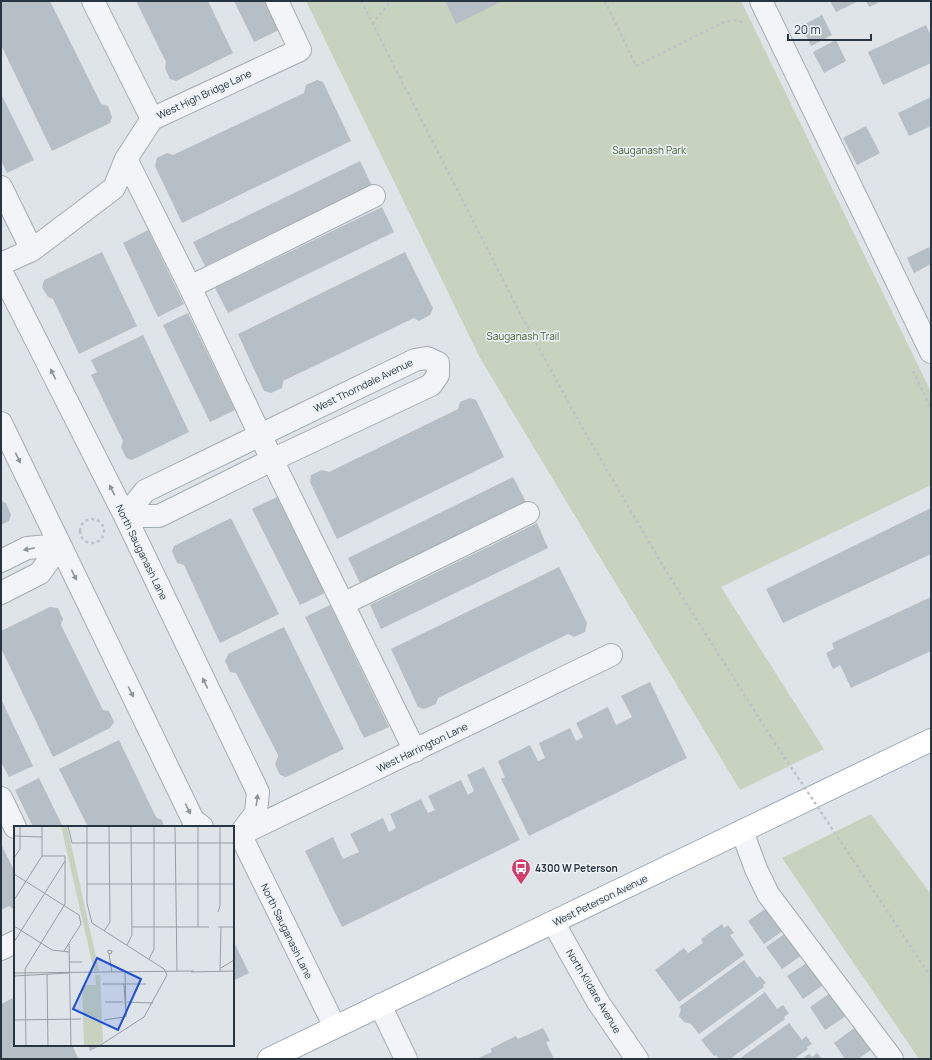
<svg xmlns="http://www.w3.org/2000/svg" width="932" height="1060" font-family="Manrope,sans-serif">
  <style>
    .green { fill: #c7d3bf }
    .building { fill: #b6bec6 }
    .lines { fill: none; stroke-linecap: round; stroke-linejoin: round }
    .minor-casing { stroke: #a4acb3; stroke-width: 24 }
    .major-casing { stroke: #9daab5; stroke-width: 24 }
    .path { stroke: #bdc2c8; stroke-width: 2.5; stroke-dasharray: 3 3; stroke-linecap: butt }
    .minor { stroke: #f2f4f7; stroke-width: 22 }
    .major { stroke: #fff; stroke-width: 22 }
    .path-bridge { stroke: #bdc2c8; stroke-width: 2.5; stroke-dasharray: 3 3; stroke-linecap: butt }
    .oneway { fill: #8c949c }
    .labels { text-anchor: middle; stroke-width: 3; stroke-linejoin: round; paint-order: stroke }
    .street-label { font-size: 10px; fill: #273441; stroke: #eef3f6 }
    .park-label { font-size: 10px; fill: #415e33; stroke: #eef3f6 }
    .poi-label { font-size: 10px; font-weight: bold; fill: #273441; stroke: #eef3f6; text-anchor: start }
    .inset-road { fill: none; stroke: #959ea6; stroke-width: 1 }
    .view { fill: #1d4ed8; fill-opacity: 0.15; stroke: #1d4ed8; stroke-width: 2 }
    .inset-edge { fill: none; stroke: #273441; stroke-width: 2 }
  </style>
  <rect width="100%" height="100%" fill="#dfe4e9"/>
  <!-- green -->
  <path class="green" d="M306 1H741L931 392V485L721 587 824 749 740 790 480 358Z
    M871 814 931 894V1059H919L782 858Z"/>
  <!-- building -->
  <path class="building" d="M1 1H50L101 104 108 106 112 117 110 123 52 151 1 45Z
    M136 1H208L233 53 176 81 170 79 165 68 166 62Z
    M234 1H265L279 30 254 42Z
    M445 1H503L456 24Z
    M830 1H859L836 12Z
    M866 1H882L869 7Z
    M822 15 832 35 811 46 802 26Z
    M926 25 931 36V63L883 85 868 52Z
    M836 40 846 61 824 73 813 52Z
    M317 80 323 82 351 141 182 223 155 166 157 158 167 153 173 155 304 93 306 85Z
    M1 94 34 160 7 173 1 160Z
    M931 97V126L909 136 898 113Z
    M866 126 880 153 857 165 843 138Z
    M360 161 372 186 205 266 193 242Z
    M382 207 394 232 228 313 215 288Z
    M148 230 184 304 158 317 123 243Z
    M929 247 931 252V264L914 273 907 258Z
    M102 252 137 326 79 354 53 299 48 297 42 287 44 280Z
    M405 252 433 308 430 315 419 321 414 318 283 381 282 388 271 393 264 391 238 334Z
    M188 313 235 410 210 422 163 325Z
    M143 335 189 432 132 460 126 458 121 447 123 441 91 375 97 372 91 360Z
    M470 398 476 400 504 457 337 539 310 482 311 475 322 470 329 472 458 409 460 402Z
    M513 477 526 502 360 583 348 558Z
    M277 497 325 593 300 605 252 509Z
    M1 501 6 503 11 515 9 521 1 525Z
    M931 508V554L783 623 766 589Z
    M231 518 279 614 220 643 184 565 177 563 172 551 174 546Z
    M537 523 548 548 381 629 370 605Z
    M559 567 587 623 585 632 574 637 568 634 438 698 436 704 424 709 418 707 391 649Z
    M931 597V651L851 688 840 665 833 669 826 653 834 649 832 643Z
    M330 605 389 727 364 738 305 617Z
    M50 607 58 608 63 619 61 625 103 710 109 711 114 722 110 728 53 757 1 648V631Z
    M284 627 344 749 286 777 280 775 275 764 278 757V755L236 673 230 672 225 661 228 654Z
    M650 682 687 758 529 836 501 779 505 777 498 761 530 745 538 761 545 758 539 743 570 728 576 741 583 737 576 723 608 707 616 725 632 717 621 696Z
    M1 699 33 766 9 777 1 762Z
    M119 740 153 811 157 818 162 820 164 827H88L59 769Z
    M484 767 520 840 342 927 305 851 333 837 343 859 359 852 350 834 383 818 389 832 396 828 390 814 421 799 428 813 435 810 428 796 461 780 468 795 474 791 467 775Z
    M39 778 63 827H33L15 790Z
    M1 844 15 872V910L9 906 1 910Z
    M771 905 787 928 764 944 748 921Z
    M722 924 724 928 728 925 734 933 730 935 744 955 679 1002 655 970 684 948 688 953 703 943 701 939Z
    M789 931 805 953 782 969 766 947Z
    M233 940 249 973 233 981Z
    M744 960 757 978 760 976 766 983 763 985 764 987 699 1034 691 1024 684 1022 679 1016 681 1009 679 1007Z
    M811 960 826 983 803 999 787 976Z
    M833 991 849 1014 825 1030 810 1007Z
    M765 992 777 1009 783 1005 789 1013 784 1017 785 1019 730 1059H719L716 1055 714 1056 701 1040Z
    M15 997V1045H72L78 1058 76 1059H1V1004Z
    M789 1023 802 1040 806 1036 812 1044 807 1047 808 1049 794 1059H739Z
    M857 1026 872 1049 858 1059H845L834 1043Z
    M543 1028 550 1041 546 1042 554 1059H476L492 1052 490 1049 516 1036 518 1039Z
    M88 1045H102L90 1051Z
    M817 1053 822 1059H802L809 1054 812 1057Z"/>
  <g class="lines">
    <defs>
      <path id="minor" d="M93 1 152 119
        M761 1 931 352
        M126 159 190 287 260 435 415 751
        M1 187 32 250
        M1 264 32 250 114 188 126 159 152 119 300 50 277 1
        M1 271 125 516 258 792 256 813 240 834
        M190 287 374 196
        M427 358 438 363V375L431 385 272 460 159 516H125L145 491 415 360Z
        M1 423 193 820 202 827
        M1 561 27 548 60 545
        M1 593 40 573 60 545
        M343 604 528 513
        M1 798 15 827
        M742 831 756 869 768 894 892 1059
        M243 833 611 655
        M240 834 335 1027
        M553 922 598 1002 637 1059
        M1 949 15 942
        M380 1005 406 1059"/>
      <path id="major" d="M269 1059 931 740"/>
    </defs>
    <!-- minor casing -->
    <use href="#minor" class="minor-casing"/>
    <!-- major casing -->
    <use href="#major" class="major-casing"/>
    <!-- path -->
    <path class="path" d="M361 1 522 317 583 429 666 571 771 737
      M605 1 636 66 722 23C728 21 737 18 743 23
      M372 24 388 5V1
      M913 371 931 408
      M80 531a12 12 0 1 1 24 0a12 12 0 1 1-24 0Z
      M853 860 931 977"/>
    <!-- minor -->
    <use href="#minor" class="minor"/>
    <!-- major -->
    <use href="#major" class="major"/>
    <!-- path-bridge -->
    <path class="path-bridge" d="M771 737 853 860"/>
  </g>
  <!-- one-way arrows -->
  <defs><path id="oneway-solid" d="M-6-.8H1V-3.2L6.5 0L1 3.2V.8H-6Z"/></defs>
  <g class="oneway">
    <use href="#oneway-solid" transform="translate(53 374) rotate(-117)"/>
    <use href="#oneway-solid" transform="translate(18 458) rotate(64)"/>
    <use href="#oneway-solid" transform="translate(112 490) rotate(-117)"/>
    <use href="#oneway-solid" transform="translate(29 549) rotate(168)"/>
    <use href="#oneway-solid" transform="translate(74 575) rotate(64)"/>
    <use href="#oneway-solid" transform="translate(205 683) rotate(-116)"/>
    <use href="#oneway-solid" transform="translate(131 692) rotate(64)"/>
    <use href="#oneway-solid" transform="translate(257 800) rotate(-82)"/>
    <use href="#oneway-solid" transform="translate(188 809) rotate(64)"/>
  </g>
  <!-- icons -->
  <defs>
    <symbol id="bus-pin" viewBox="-11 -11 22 30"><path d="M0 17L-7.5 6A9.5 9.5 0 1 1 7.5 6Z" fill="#d63c69" stroke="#eef3f6"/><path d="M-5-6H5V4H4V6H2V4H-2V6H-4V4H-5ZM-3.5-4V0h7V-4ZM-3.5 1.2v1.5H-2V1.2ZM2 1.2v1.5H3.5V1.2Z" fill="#fff"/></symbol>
  </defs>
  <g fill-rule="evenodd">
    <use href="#bus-pin" x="510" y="857" width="22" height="30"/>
  </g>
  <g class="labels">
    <!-- street labels -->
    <g class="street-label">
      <text transform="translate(204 94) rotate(-25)" y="4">West High Bridge Lane</text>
      <text transform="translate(363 385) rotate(-26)" y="4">West Thorndale Avenue</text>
      <text transform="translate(142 552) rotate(64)" y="4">North Sauganash Lane</text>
      <text transform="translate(422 747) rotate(-26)" y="4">West Harrington Lane</text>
      <text transform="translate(600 900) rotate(-26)" y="4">West Peterson Avenue</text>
      <text transform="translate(287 931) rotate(64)" y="4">North Sauganash Lane</text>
      <text transform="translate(594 991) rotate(59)" y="4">North Kildare Avenue</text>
    </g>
    <!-- park labels -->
    <g class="park-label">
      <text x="649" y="154">Sauganash Park</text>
      <text x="523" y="340">Sauganash Trail</text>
    </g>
    <!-- poi labels -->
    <g class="poi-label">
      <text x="535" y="872">4300 W Peterson</text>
    </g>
  </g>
  <!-- overview -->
  <g transform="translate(14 826)">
    <rect width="220" height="220" fill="#dfe4e9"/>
    <path d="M47 0H53L85 145H80ZM81 149H86L89 216 84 220H70L68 159H82Z" fill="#c7d3bf"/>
    <path class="inset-road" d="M54 0 58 17H220M73 0V77L78 97 150 143 153 149 130 191 85 220M161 0 163 145M184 0V101M0 10 28 11M0 32 6 23V0M0 48 65 89 67 98 50 125M73 58H219M0 74 28 30V0M204 86 206 80V0M0 100 38 124 55 126M118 101H195M204 101H220M90 105 96 96 95 0M0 116 51 35M55 118 57 220M113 119 118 109 117 0M94 124 98 125 97 128 94 127ZM95 128 98 146M135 133 140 123V0M55 136H68M207 142 220 134M206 145 207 101M177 146 220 145M0 147 180 145M111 147 112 191M33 148 34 220M0 150 55 147M89 158H132M110 158 112 191M91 176H109M113 176 139 177M0 194 67 193M90 194 110 191M12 220 11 143 51 78V30H28"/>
    <path class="view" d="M83 132 127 153 104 204 59 183Z"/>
    <rect width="220" height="220" class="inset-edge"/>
  </g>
  <!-- border -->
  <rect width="932" height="1060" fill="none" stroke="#273441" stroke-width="4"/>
  <!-- scale -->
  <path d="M788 34v6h83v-6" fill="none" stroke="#273441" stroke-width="2"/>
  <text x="794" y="34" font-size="12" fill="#273441" stroke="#eef3f6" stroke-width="3" paint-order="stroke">20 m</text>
</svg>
